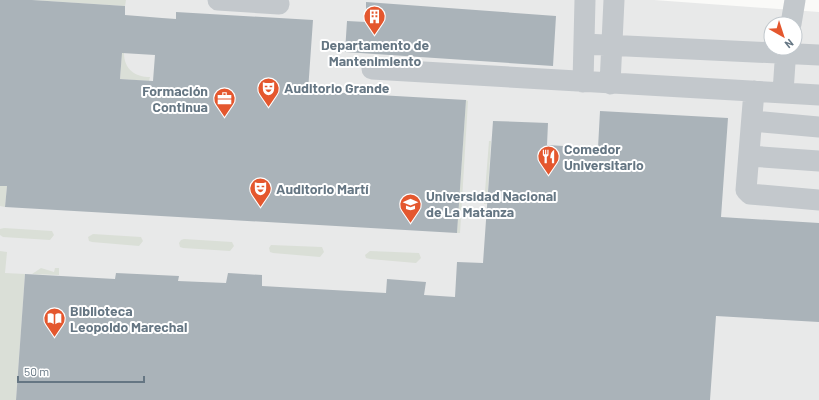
<svg xmlns="http://www.w3.org/2000/svg" width="819" height="400" font-family="Barlow,sans-serif">
  <style>
    .built { fill: #e8e9e9; fill-rule: evenodd }
    .green { fill: #dadfd7 }
    .building { fill: #aab3b9; fill-rule: evenodd }
    .lines { fill: none; stroke-linecap: round; stroke-linejoin: round }
    .minor { stroke: #c3c8cc; stroke-width: 21 }
    .labels { text-anchor: middle; stroke-width: 4; stroke-linejoin: round; paint-order: stroke }
    .poi-label { font-size: 14px; font-weight: bold; fill: #657683; stroke: #fff; text-anchor: start }
  </style>
  <rect width="100%" height="100%" fill="#fafaf8"/>
  <!-- built -->
  <path class="built" d="M0 0H654L819 12V400H0ZM771 24H795V48H771Z"/>
  <!-- green -->
  <path class="green" d="M32 0H126L125 6Z
    M122 53H124C124 69 135 77 150 77L149 81 120 79Z
    M466 100 468 101 460 233H457Z
    M489 141H491L487 204H484Z
    M0 186H7L5 207 0 206Z
    M4 228 52 231 54 235 50 240 3 237 0 235V229Z
    M93 234 141 237 143 241 139 246 92 242 89 241 88 237Z
    M184 239 232 242 234 246 230 251 183 248 180 247 179 243 181 240Z
    M271 245 322 247 324 252 320 257 273 253 270 252 269 248Z
    M0 251 7 252 5 273 25 274 16 400H0Z
    M370 251 419 253 421 258 416 263 370 259 366 258 365 255Z
    M41 268 54 272 55 268H59V275L32 274Z"/>
  <!-- building -->
  <path class="building" d="M0 0H32L125 6V15L162 18 176 19V12L313 20 308 91 466 100 457 233 5 207 7 186H0ZM122 53 155 55 153 81 120 79Z
    M366 2 556 16 553 66 345 52 347 21 366 22Z
    M600 111 728 118 721 217 819 223V322L716 316 710 400H16L25 274 115 279 116 273 179 276 178 281 226 283 228 273 262 275V286L386 293 387 279 426 282 424 295 455 297 457 262 483 263 493 121 548 123 547 145 598 148Z"/>
  <g class="lines">
    <!-- minor -->
    <path class="minor" d="M218 0 279 4
      M791 24 795 0
      M584 44 819 55
      M372 69 819 95
      M583 82 585 0
      M610 84 614 0
      M754 91 746 190 750 194 819 200
      M783 92 786 48
      M752 121 819 127
      M749 156 819 161"/>
  </g>
  <!-- icons -->
  <defs>
    <symbol id="building-pin" viewBox="-11 -11 22 30"><path d="M0 17L-7.5 6A9.5 9.5 0 1 1 7.5 6Z" fill="#e4572e" stroke="#fff"/><path d="M-4-6H4V6H1V3H-1V6H-4ZM-2.5-4.3h1.7v1.8h-1.7ZM.8-4.3h1.7v1.8H.8ZM-2.5-1h1.7V.8h-1.7ZM.8-1h1.7V.8H.8Z" fill="#fff"/></symbol>
    <symbol id="theatre-pin" viewBox="-11 -11 22 30"><path d="M0 17L-7.5 6A9.5 9.5 0 1 1 7.5 6Z" fill="#e4572e" stroke="#fff"/><path d="M-5-5.5Q0-4 5-5.5V0Q5 5 0 6Q-5 5-5 0ZM-3.3-2.5H-1v1.5H-3.3ZM1-2.5H3.3v1.5H1ZM-2.8 1Q0 5.5 2.8 1Z" fill="#fff"/></symbol>
    <symbol id="office-pin" viewBox="-11 -11 22 30"><path d="M0 17L-7.5 6A9.5 9.5 0 1 1 7.5 6Z" fill="#e4572e" stroke="#fff"/><path d="M-6-3h4V-5.5h4V-3h4V5H-6ZM-1-4.5V-3h2v-1.5ZM-6 0V1H6V0Z" fill="#fff"/></symbol>
    <symbol id="restaurant-pin" viewBox="-11 -11 22 30"><path d="M0 17L-7.5 6A9.5 9.5 0 1 1 7.5 6Z" fill="#e4572e" stroke="#fff"/><path d="M-5-6h1v4h1v-4h1v4h1v-4h1v5L-1.5 .5V6h-2V.5L-5-1ZM5-6V6H3V1.5H1.5Q1.5-4 5-6Z" fill="#fff"/></symbol>
    <symbol id="university-pin" viewBox="-11 -11 22 30"><path d="M0 17L-7.5 6A9.5 9.5 0 1 1 7.5 6Z" fill="#e4572e" stroke="#fff"/><path d="M0-5L7-2L0 1L-7-2ZM-4 1L0 2.5L4 1V4Q0 6-4 4Z" fill="#fff"/></symbol>
    <symbol id="library-pin" viewBox="-11 -11 22 30"><path d="M0 17L-7.5 6A9.5 9.5 0 1 1 7.5 6Z" fill="#e4572e" stroke="#fff"/><path d="M-6-4Q-3-5.5-.7-3.5V5Q-3 3-6 4ZM6-4Q3-5.5 .7-3.5V5Q3 3 6 4Z" fill="#fff"/></symbol>
  </defs>
  <g fill-rule="evenodd">
    <use href="#building-pin" x="362" y="4" width="25" height="34"/>
    <use href="#theatre-pin" x="256" y="76" width="25" height="34"/>
    <use href="#office-pin" x="212" y="86" width="25" height="34"/>
    <use href="#restaurant-pin" x="536" y="144" width="25" height="34"/>
    <use href="#theatre-pin" x="248" y="176" width="25" height="34"/>
    <use href="#university-pin" x="398" y="192" width="25" height="34"/>
    <use href="#library-pin" x="42" y="306" width="25" height="34"/>
  </g>
  <g class="labels">
    <!-- poi labels -->
    <g class="poi-label">
      <text x="375" y="50" text-anchor="middle">Departamento de<tspan x="375" dy="16">Mantenimiento</tspan></text>
      <text x="284" y="93">Auditorio Grande</text>
      <text x="208" y="96" text-anchor="end">Formación<tspan x="208" dy="16">Continua</tspan></text>
      <text x="564" y="154">Comedor<tspan x="564" dy="16">Universitario</tspan></text>
      <text x="276" y="194">Auditorio Martí</text>
      <text x="426" y="201">Universidad Nacional<tspan x="426" dy="16">de La Matanza</tspan></text>
      <text x="70" y="316">Biblioteca<tspan x="70" dy="16">Leopoldo Marechal</tspan></text>
    </g>
  </g>
  <!-- north arrow -->
  <g transform="translate(783 36) rotate(141)"><circle r="19" fill="#ffffff" stroke="#c1c8cd"/>
  <path d="M0-3L7 15L0 10L-7 15Z" fill="#e4572e"/>
  <text y="-6" font-size="11" font-weight="bold" text-anchor="middle" fill="#657683">N</text>
  </g>
  <!-- scale -->
  <path d="M18 376v6h126v-6" fill="none" stroke="#657683" stroke-width="2"/>
  <text x="24" y="376" font-size="12" fill="#657683" stroke="#ffffff" stroke-width="3" paint-order="stroke">50 m</text>
</svg>
